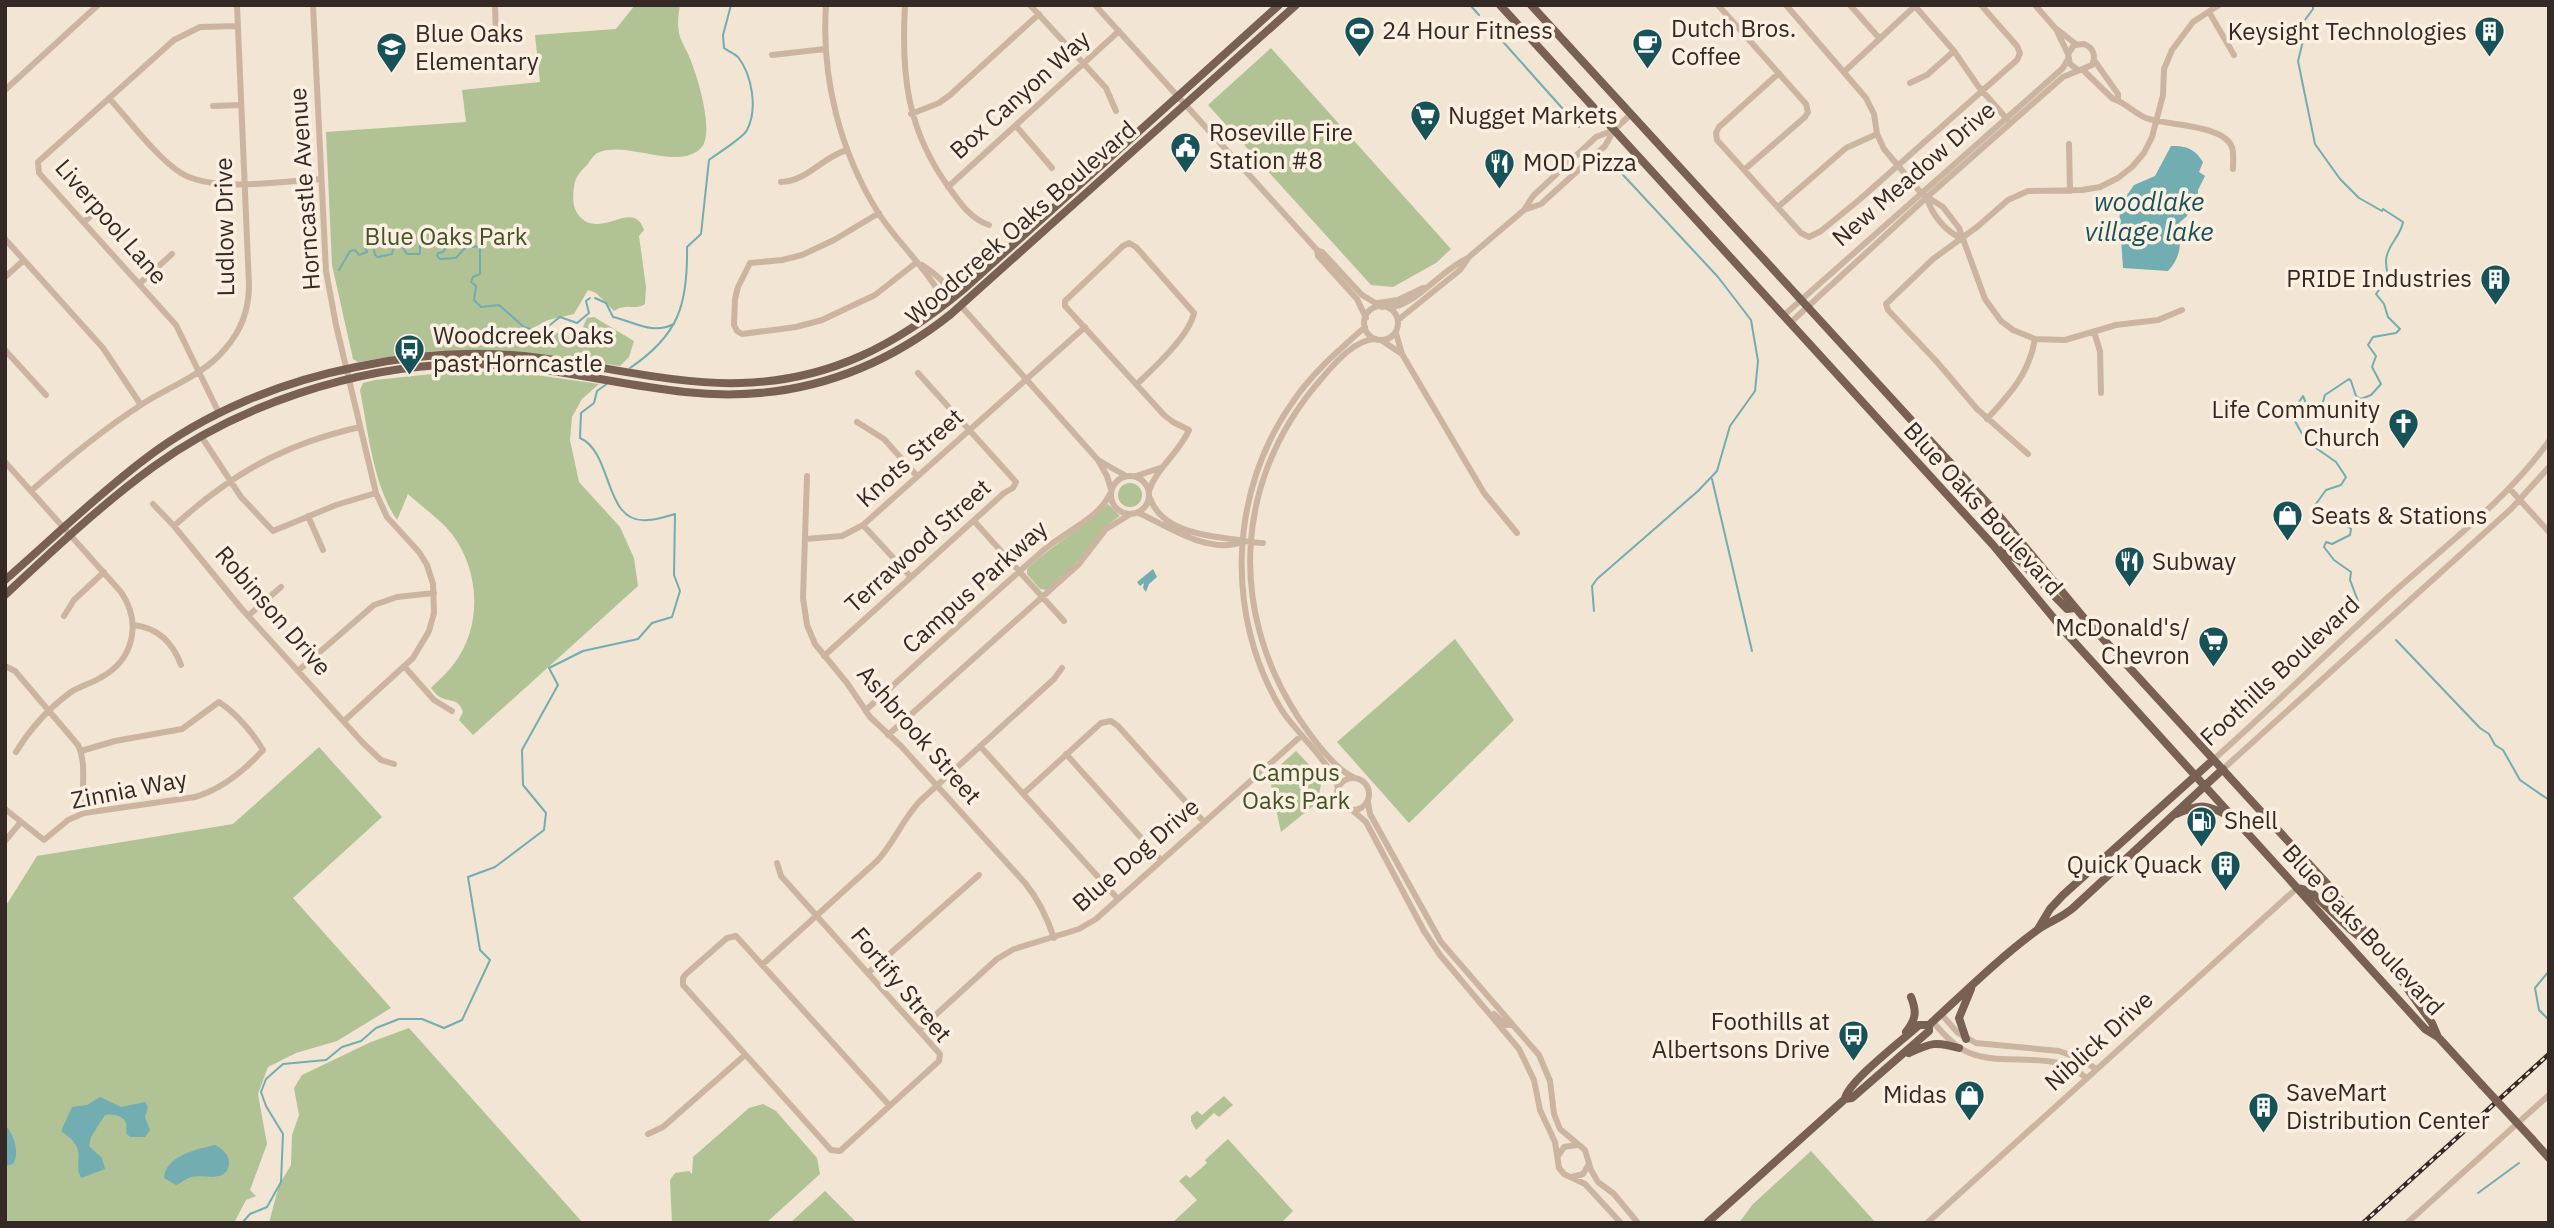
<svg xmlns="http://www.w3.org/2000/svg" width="2554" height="1228" font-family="'IBM Plex Sans',sans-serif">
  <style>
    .green { fill: #b1c294 }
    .water { fill: #71adb1 }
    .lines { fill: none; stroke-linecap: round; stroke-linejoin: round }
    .stream { stroke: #71adb1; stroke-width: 2 }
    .minor { stroke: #cbb5a0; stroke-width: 6 }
    .major { stroke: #786053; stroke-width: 8 }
    .rail-casing { stroke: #342924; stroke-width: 4.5 }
    .rail { stroke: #faefe1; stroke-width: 2; stroke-dasharray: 5; stroke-linecap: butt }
    .major-bridge { stroke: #786053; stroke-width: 8 }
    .labels { text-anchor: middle; stroke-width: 7; stroke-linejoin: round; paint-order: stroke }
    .poi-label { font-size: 24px; fill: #342924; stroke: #faefe1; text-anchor: start }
    .street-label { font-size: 24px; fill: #342924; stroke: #faefe1 }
    .park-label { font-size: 24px; fill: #425426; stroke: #faefe1 }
    .water-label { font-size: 26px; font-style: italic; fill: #175258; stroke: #faefe1 }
  </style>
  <rect width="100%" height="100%" fill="#f2e5d4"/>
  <!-- green -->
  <path class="green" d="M635 5H680C678 16 677 26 680 37 683 45 688 53 691 61 698 79 715 133 701 148 678 172 626 139 597 153 594 155 590 161 587 165 580 172 575 177 574 187 573 195 572 205 577 213 598 244 633 196 644 230L639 236 646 287 645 304C635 311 628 302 614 311L596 293 588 290 574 314 548 320 531 329 551 330 570 338 579 336 587 318 594 317 634 341 629 357 620 366C570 358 521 351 470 350 433 349 395 356 358 362L353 359 332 265 326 132 466 122 462 90 540 82 535 35 616 29Z
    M1271 48 1451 249 1436 263 1393 287 1371 285 1208 105Z
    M461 371 522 373 599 384 582 399 572 417 570 440 579 482 620 527 634 558 638 586 473 735 459 720 463 712C458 697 450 703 440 697 436 695 434 691 431 688 438 681 447 673 453 665 483 627 480 571 452 534 440 519 422 507 408 494L397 520C373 485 368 430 360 390L363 383 375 380Z
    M1118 495a12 12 0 1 1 24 0a12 12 0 1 1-24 0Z
    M1108 504 1120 516C1103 526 1095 541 1082 556 1072 568 1058 579 1046 590L1040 589 1027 574V569C1052 545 1083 528 1108 504Z
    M1455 639 1514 720 1409 823 1337 742Z
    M319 747 382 817 293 898 391 1008 337 1041 296 1053 268 1067 258 1094 267 1144 250 1190 256 1196 246 1200 234 1223H5V904H7L37 856 233 824Z
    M1296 751 1322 778 1318 802 1281 832 1269 775Z
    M409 1028 583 1223H269L279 1185 291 1165 292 1135 299 1115 294 1088 302 1075 371 1042Z
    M1224 1096 1233 1105 1219 1117 1214 1113 1196 1130 1191 1121V1116L1197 1111 1202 1115Z
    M763 1104 776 1111 817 1158 820 1174 766 1223H672L670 1180 675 1173 689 1171 692 1174 693 1157 749 1108Z
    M1228 1139 1293 1211 1281 1223H1172L1197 1200 1179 1181 1186 1175 1190 1178 1207 1163 1205 1160Z
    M1811 1151 1876 1223H1739L1752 1205Z
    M825 1191 857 1223H790Z"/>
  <!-- water -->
  <path class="water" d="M2171 146C2186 146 2194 148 2203 162L2199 172 2205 176 2198 190V200L2189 205 2187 216 2179 223C2181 242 2182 256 2168 271L2123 268 2119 207 2134 185 2155 176Z
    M1153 569 1157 577 1149 584 1146 592 1143 588 1144 583 1140 586 1137 582Z
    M100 1097 121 1107 145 1102 148 1107 145 1117 150 1130 145 1137H130L126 1133C126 1130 127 1127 126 1123 125 1116 111 1113 105 1115L91 1137 89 1146 102 1158 105 1169 81 1178C72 1161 90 1150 62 1132V1129L72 1107 87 1105Z
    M5 1125C14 1134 20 1153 13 1164L5 1166Z
    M215 1145C222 1149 228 1153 229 1162 229 1184 202 1174 191 1177 185 1179 181 1183 176 1185L164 1178C165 1156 197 1149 215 1145Z"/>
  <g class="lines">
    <!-- stream -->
    <path class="stream" d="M1470 5 1479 15
      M2313 5V9L2299 28 2303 41 2298 61 2315 144 2340 179 2359 198 2382 211 2383 209 2403 222C2401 236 2387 245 2386 260 2386 266 2387 272 2388 278L2376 294 2384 304 2388 317 2400 329 2396 333 2373 337 2368 345 2376 356 2372 367 2381 384 2371 395 2361 399 2356 396 2351 381 2349 379 2325 395 2321 408 2316 412 2308 408 2303 396 2299 402 2301 409 2295 421 2306 441 2336 462 2346 477 2341 485 2326 490 2313 508 2316 513 2343 522 2351 529 2350 535 2332 544 2326 542 2324 547 2334 560 2351 572 2350 580 2358 601
      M1496 34 1579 127
      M339 270 350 251 355 250 359 255 367 252 364 245 369 242 373 244 375 255 378 257 392 254 394 245 400 244 407 254H420V243L423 240H447L449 244 443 252 438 253 437 256 440 259 456 258 465 248 480 246V274L473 277 471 282 476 286 474 300 481 307 499 305 524 327 541 332 560 317 577 323 589 313 586 301 590 298
      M595 298 606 303 613 317C635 322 652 335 674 324
      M630 368C679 335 688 304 687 247L701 234 709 160C718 153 743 138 747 130 758 109 752 75 738 57 735 54 728 51 724 48L723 35 731 5
      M1712 479 1752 651
      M1594 611 1592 586 1597 579 1698 491 1717 471 1730 426 1755 391 1758 361 1751 320 1718 277 1611 162
      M2396 640 2480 728 2489 734 2495 745 2503 750 2520 780 2549 800
      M2549 971 2535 988 2539 1010 2549 1020
      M2478 1193 2519 1163
      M242 1223 250 1214 267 1207 281 1182 283 1134 266 1106 261 1092 266 1079 283 1064 326 1060 342 1047 361 1041 376 1028 399 1019H422L444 1028 462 1020 490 960 480 950 468 877 495 867 544 830 546 813 523 785 522 750 558 685 549 668 583 651 638 639 652 623 672 617 680 591 674 575 675 514C667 516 657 520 648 520 603 525 614 453 580 438L581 413 594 403 597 391 608 383"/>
    <!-- minor -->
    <path class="minor" d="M313 5 326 271 336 325 376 493 387 517 419 552 427 565 433 584 434 613 429 631 413 658 344 721
      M495 5 496 38
      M826 5C821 78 840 152 879 214 896 240 919 261 935 286L944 295 953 298
      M905 5C901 75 907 131 950 189 960 203 971 219 989 225
      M1030 5 1106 88 1116 111
      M1095 5 1317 250 1322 252 1362 295 1382 307
      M1718 5 1806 104 1808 112 1805 117 1744 170
      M1786 5 1866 98 1874 114 1877 134 1884 149 1921 193 1943 207 1959 228 1985 299 2001 321 2013 330 2035 339 2065 340 2116 325 2158 320 2182 310
      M1850 5 1880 39
      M1914 5 1954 51 1978 86 2007 119
      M2035 5 2056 29 2068 54
      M2209 12 2234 55
      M2058 30 2077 45
      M772 55 825 49
      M2094 60 2118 94V100
      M2083 70 2113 99C2122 100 2135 114 2146 118 2167 126 2223 124 2232 147 2234 153 2233 162 2233 169
      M1845 71 1915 6
      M1779 73 1719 127 1716 133 1717 140 1801 233 1809 237 1821 231 1859 200 2017 60 2020 53 2017 46 1981 5
      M1910 83 1927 75 1954 51
      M5 90 98 5
      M109 98C129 120 157 158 181 173 212 193 284 181 321 179
      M213 106 241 105
      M911 114 939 103 950 95 1039 14
      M1016 126 1052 168
      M2069 144 2070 191
      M781 182C808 181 822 157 847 150
      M948 187 1119 31
      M1927 197C1931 214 1945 231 1961 238
      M1778 207 1846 148 1877 134
      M1524 210 1541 204 1605 146 1614 130 1630 115
      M879 213 834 240 802 255 782 260 750 263 738 287 735 299 734 325 737 331 742 334 796 327 822 320 875 295 917 262
      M84 222 103 205
      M5 239 103 348 141 405
      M1317 250 1318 256 1357 299 1366 318
      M922 265C935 273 947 283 953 298
      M5 277 24 260
      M139 284 172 254
      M1378 303 1398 300 1423 288
      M961 306 1098 460 1107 476 1111 489
      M1364 323a17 17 0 1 1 34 0a17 17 0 1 1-34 0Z
      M1390 307C1414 307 1442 269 1468 258
      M1783 316 2063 68 2068 59
      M1398 320 1460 270 1469 257 1524 210 1533 196 1596 137 1614 130
      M1790 323 1927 197 2063 77 2092 65C2096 56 2094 48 2084 44L2074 45 2068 54 2070 64 2078 70
      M2094 332 2100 351 2101 393
      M1396 333 1402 354 1484 493 1517 533
      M1381 340 1402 354
      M5 350 46 395
      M1137 384C1154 368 1189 336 1194 313L1136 247 1129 243 1123 246 1065 301V306L1164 415 1173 422 1189 430C1179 453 1157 467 1149 491
      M219 413 176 325 39 173 38 162 174 40 200 27 238 26
      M1987 419C2010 394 2029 374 2035 339
      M857 422 884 439 917 476
      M201 436 241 497 273 531 336 505 376 493
      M2028 454 1977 409 1937 362 1888 310 1886 304 1933 259 1977 227 2008 200 2028 191 2082 190 2100 187 2118 178 2132 167 2144 153 2152 137 2163 95 2164 69 2172 50 2193 22 2219 5
      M1098 460 1126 476
      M5 462 121 592C142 623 134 660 100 678 90 684 80 686 71 692 49 708 30 729 16 752
      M1111 495a19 19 0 1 1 38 0a19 19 0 1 1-38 0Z
      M807 476 803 598 807 625 815 644 847 683 870 717 901 746 1025 883C1039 900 1047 917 1054 938
      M1136 476 1160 468
      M2509 488 2549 532
      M31 491C66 460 102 430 141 405 168 387 204 375 225 349 241 331 249 309 249 285L237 5
      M1149 496C1160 530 1200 535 1231 539 1242 540 1252 543 1263 543
      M153 504 174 526 241 608 363 743 381 760 394 764
      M1139 513C1167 526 1209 555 1242 542
      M308 516 323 550
      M974 521 1064 621
      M863 525 911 577
      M174 526C232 473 285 444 360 427
      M805 539 842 536 863 525 1085 327
      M64 616 74 600 104 572
      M248 616 281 587
      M134 625C158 628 173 643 181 665
      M824 656 1004 493 1013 488 1016 482 918 373
      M5 666 15 671 78 745C88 766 80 791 84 813
      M404 666 434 700 452 711
      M299 670 374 605 397 597 434 593
      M866 710C925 656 985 601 1045 549 1066 531 1098 519 1110 494
      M888 735 1079 564 1106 529 1129 515
      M980 746 1118 899
      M1066 754 1161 860
      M2213 760C2276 704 2335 645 2397 589 2450 542 2507 499 2549 441
      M2223 769 2511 509 2549 467
      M1337 794a16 16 0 1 1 32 0a16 16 0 1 1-32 0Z
      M1355 778C1335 770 1310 735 1298 717 1227 607 1235 477 1322 378 1335 363 1355 339 1376 339
      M1338 790C1337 768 1295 732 1281 709 1225 616 1229 492 1292 403 1312 373 1338 351 1365 327
      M1023 794 1101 723 1111 721 1118 726 1204 822
      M1368 802 1370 814 1441 942 1539 1055 1550 1081 1554 1114 1560 1129 1585 1150 1591 1170 1598 1182 1614 1194 1638 1223
      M5 809 44 840 68 820 84 813 195 797C222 789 244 771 263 750 253 733 236 713 219 702L182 729 115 741 81 751
      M1352 810 1366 822 1424 931 1440 955 1519 1049 1534 1080 1540 1110 1555 1142 1559 1168 1564 1174 1585 1184 1621 1223
      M5 841 21 822
      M777 863 781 876 940 1054 939 1061 840 1151 831 1150 683 985V978L686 974 727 938 736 936 889 1105
      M763 964 877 861C894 843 902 820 920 801L1054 679 1062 668
      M868 973 979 875
      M1494 1014 1506 1025H1512
      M1941 1014 1958 1033 1976 1043 2059 1051 2081 1059 2096 1069
      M1932 1021C1941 1031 1949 1041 1960 1048 1997 1072 2053 1045 2086 1078
      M919 1030 997 959 1014 949 1079 929 1096 919 1301 736
      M648 1134 663 1127 745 1055
      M1558 1156 1564 1147 1577 1145
      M1572 1177 1583 1174 1589 1164
      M1927 1223 2297 888
      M2407 1223 2549 1095"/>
    <!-- major -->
    <path class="major" d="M1500 5 1993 545 2066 633 2425 1029 2438 1037 2482 1085
      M1531 5 2001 518 2084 618 2331 888 2384 956 2432 1023 2438 1037
      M2002 550 2020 561 2067 609 2075 608
      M5 580C52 539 96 496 145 459 206 412 281 382 356 367 416 354 480 350 540 358 604 366 676 385 740 383 829 381 897 345 964 289L1279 5
      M5 595C52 551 101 505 153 467 238 405 354 367 459 364 536 362 609 384 685 392 784 403 872 377 951 314L1296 5
      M2176 814C2202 803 2207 804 2232 818
      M2297 888 2310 891 2351 930 2373 948
      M2038 929 2050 909 2063 895 2213 760
      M1906 1032C1916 1019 1917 1012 1911 997
      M1966 1039 1959 1018 1971 989
      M1909 1053C1931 1043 1935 1041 1959 1048
      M1845 1099C1847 1082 1904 1039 1919 1025H1928
      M2532 1139 2549 1158
      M1707 1223 1845 1099 1852 1098 1929 1031V1025C1964 993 1998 959 2036 931 2048 922 2060 919 2073 908L2223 769"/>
    <defs>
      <path id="rail" d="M2363 1223 2549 1054"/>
    </defs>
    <!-- rail casing -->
    <use href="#rail" class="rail-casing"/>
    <!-- rail -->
    <use href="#rail" class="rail"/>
    <!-- major-bridge -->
    <path class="major-bridge" d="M2482 1085 2532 1139"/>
  </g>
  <!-- icons -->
  <defs>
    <symbol id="stadium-pin" viewBox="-11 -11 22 30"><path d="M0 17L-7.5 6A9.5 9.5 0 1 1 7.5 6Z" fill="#175258" stroke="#faefe1"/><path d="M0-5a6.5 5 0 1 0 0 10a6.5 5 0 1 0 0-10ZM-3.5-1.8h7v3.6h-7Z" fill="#fff"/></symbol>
    <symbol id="building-pin" viewBox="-11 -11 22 30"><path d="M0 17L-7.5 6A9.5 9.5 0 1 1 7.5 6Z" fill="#175258" stroke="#faefe1"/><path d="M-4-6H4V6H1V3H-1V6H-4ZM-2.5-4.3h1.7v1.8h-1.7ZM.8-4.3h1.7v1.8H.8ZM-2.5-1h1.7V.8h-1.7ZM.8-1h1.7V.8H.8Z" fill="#fff"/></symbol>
    <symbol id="cafe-pin" viewBox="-11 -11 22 30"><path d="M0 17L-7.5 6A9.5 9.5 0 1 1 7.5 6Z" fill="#175258" stroke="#faefe1"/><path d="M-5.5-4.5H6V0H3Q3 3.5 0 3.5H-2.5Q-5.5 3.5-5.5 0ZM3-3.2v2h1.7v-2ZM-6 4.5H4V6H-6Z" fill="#fff"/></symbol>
    <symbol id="school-pin" viewBox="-11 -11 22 30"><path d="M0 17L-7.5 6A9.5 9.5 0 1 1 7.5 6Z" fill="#175258" stroke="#faefe1"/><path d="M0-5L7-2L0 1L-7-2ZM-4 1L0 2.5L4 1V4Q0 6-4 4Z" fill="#fff"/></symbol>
    <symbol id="supermarket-pin" viewBox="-11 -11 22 30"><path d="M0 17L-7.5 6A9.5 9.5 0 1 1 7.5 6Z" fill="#175258" stroke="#faefe1"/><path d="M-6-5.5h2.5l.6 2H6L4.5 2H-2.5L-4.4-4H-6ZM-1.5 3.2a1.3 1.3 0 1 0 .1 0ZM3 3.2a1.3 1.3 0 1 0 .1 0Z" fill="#fff"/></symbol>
    <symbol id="civic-pin" viewBox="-11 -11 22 30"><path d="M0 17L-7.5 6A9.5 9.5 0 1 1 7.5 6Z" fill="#175258" stroke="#faefe1"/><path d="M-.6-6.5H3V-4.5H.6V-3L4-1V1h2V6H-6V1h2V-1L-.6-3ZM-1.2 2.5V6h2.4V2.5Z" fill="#fff"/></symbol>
    <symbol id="restaurant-pin" viewBox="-11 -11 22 30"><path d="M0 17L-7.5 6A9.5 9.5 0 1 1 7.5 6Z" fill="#175258" stroke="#faefe1"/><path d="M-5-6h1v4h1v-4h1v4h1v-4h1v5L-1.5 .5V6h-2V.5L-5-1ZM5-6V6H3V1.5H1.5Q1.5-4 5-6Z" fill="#fff"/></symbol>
    <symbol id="bus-pin" viewBox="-11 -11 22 30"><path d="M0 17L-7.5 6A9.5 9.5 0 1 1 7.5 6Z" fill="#175258" stroke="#faefe1"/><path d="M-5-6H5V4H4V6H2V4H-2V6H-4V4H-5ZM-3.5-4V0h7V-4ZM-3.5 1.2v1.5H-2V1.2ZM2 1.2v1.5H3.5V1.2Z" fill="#fff"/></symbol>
    <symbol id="church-pin" viewBox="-11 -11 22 30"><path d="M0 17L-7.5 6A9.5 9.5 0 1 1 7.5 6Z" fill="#175258" stroke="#faefe1"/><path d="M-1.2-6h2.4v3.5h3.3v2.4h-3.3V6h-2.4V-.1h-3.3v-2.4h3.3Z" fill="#fff"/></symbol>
    <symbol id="shop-pin" viewBox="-11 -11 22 30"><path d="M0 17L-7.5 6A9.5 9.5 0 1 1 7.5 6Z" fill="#175258" stroke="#faefe1"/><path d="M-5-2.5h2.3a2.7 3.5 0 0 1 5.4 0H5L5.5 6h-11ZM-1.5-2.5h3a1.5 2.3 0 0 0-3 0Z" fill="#fff"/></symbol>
    <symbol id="fuel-pin" viewBox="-11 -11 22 30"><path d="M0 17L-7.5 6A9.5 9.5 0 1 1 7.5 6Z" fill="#175258" stroke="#faefe1"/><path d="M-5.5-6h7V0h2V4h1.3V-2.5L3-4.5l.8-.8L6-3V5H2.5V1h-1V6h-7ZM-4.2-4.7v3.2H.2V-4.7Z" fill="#fff"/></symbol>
  </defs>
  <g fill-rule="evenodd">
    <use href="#stadium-pin" x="1342" y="14" width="35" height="47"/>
    <use href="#building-pin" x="2472" y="14" width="35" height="47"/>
    <use href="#cafe-pin" x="1630" y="26" width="35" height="47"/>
    <use href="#school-pin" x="374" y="30" width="35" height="47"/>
    <use href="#supermarket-pin" x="1408" y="98" width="35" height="47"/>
    <use href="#civic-pin" x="1168" y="130" width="35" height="47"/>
    <use href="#restaurant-pin" x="1482" y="146" width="35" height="47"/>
    <use href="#building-pin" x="2478" y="262" width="35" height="47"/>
    <use href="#bus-pin" x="392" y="332" width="35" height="47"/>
    <use href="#church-pin" x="2386" y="406" width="35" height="47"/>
    <use href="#shop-pin" x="2270" y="498" width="35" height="47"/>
    <use href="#restaurant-pin" x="2112" y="544" width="35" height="47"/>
    <use href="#supermarket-pin" x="2196" y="624" width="35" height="47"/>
    <use href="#fuel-pin" x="2184" y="804" width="35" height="47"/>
    <use href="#building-pin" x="2208" y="848" width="35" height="47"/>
    <use href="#bus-pin" x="1836" y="1018" width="35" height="47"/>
    <use href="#shop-pin" x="1952" y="1078" width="35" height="47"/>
    <use href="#building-pin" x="2246" y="1090" width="35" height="47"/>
  </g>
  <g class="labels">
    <!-- poi labels -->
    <g class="poi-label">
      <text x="1671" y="37">Dutch Bros.<tspan x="1671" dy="28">Coffee</tspan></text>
      <text x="1382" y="39">24 Hour Fitness</text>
      <text x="2467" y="40" text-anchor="end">Keysight Technologies</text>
      <text x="415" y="42">Blue Oaks<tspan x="415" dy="28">Elementary</tspan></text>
      <text x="1448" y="124">Nugget Markets</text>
      <text x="1209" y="141">Roseville Fire<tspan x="1209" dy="28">Station #8</tspan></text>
      <text x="1523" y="171">MOD Pizza</text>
      <text x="2472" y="287" text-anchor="end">PRIDE Industries</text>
      <text x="433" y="344">Woodcreek Oaks<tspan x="433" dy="28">past Horncastle</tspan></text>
      <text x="2380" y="418" text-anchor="end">Life Community<tspan x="2380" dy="28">Church</tspan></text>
      <text x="2311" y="524">Seats &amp; Stations</text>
      <text x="2152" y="570">Subway</text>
      <text x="2190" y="636" text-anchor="end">McDonald's/<tspan x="2190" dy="28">Chevron</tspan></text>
      <text x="2224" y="829">Shell</text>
      <text x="2202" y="873" text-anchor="end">Quick Quack</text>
      <text x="1830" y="1030" text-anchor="end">Foothills at<tspan x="1830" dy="28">Albertsons Drive</tspan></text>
      <text x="2286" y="1101">SaveMart<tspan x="2286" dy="28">Distribution Center</tspan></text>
      <text x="1947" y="1103" text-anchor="end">Midas</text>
    </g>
    <!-- street labels -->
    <g class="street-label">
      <text transform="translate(1020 95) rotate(-42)" y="8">Box Canyon Way</text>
      <text transform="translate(1914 174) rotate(-41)" y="8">New Meadow Drive</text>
      <text transform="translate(305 189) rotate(-94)" y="8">Horncastle Avenue</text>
      <text transform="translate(111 222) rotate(49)" y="8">Liverpool Lane</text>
      <text transform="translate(1021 223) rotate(-41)" y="8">Woodcreek Oaks Boulevard</text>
      <text transform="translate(225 227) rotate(-91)" y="8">Ludlow Drive</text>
      <text transform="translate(910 458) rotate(-42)" y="8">Knots Street</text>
      <text transform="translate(1983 509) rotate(48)" y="8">Blue Oaks Boulevard</text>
      <text transform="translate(918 546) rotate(-42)" y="8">Terrawood Street</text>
      <text transform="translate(975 587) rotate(-42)" y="8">Campus Parkway</text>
      <text transform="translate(273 611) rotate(49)" y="8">Robinson Drive</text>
      <text transform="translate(2280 671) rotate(-43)" y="8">Foothills Boulevard</text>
      <text transform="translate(919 735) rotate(49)" y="8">Ashbrook Street</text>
      <text transform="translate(129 790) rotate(-11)" y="8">Zinnia Way</text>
      <text transform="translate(1136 855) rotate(-41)" y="8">Blue Dog Drive</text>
      <text transform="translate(2363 930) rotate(47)" y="8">Blue Oaks Boulevard</text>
      <text transform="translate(901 985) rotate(50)" y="8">Fortify Street</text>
      <text transform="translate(2099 1041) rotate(-42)" y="8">Niblick Drive</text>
    </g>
    <!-- park labels -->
    <g class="park-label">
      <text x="446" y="245">Blue Oaks Park</text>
      <text x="1296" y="781">Campus<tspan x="1296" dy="28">Oaks Park</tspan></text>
    </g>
    <!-- water labels -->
    <g class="water-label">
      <text x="2149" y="211">woodlake<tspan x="2149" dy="30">village lake</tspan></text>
    </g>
  </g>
  <!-- border -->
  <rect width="2554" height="1228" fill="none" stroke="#342924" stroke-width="14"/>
</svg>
